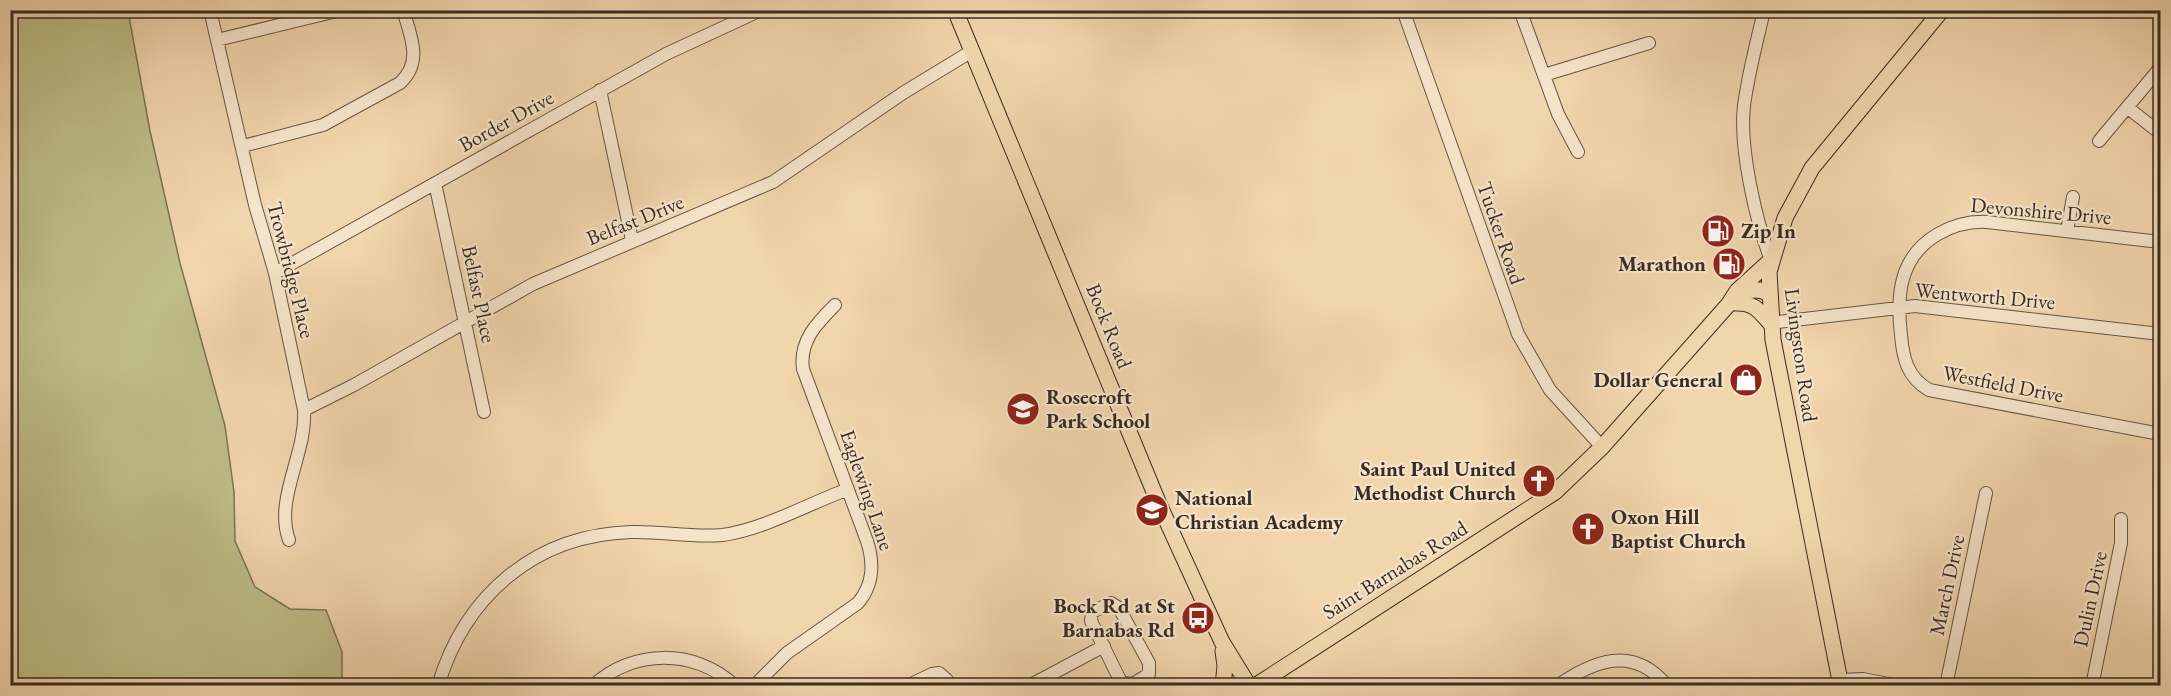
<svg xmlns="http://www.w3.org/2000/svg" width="2171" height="696" font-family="'EB Garamond',serif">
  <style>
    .green { fill: #bebc87; stroke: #7c7454; stroke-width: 1.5 }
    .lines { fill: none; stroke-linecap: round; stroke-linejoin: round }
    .minor-casing { stroke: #675645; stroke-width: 14 }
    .major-casing { stroke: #392c22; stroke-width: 17 }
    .minor { stroke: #f6e4ca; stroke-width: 12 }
    .major { stroke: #f1d5ad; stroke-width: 15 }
    .labels { text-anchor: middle; stroke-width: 4.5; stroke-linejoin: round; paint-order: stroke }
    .street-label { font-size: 21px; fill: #392c22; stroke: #f6e4ca }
    .poi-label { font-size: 21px; font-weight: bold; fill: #392c22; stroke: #f6e4ca; text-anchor: start }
  </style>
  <rect width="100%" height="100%" fill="#f1d5ad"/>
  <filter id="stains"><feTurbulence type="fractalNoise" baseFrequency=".00333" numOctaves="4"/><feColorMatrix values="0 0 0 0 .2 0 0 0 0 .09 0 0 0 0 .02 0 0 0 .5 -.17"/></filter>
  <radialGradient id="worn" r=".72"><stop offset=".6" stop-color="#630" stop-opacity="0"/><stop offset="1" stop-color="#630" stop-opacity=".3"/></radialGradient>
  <!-- green -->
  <path class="green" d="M10 11H128L150 131 180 263 225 426 234 492 235 541 255 587 290 609 326 610 342 652V685H11Z"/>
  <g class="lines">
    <defs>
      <path id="minor" d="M210 10 255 205 275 273 304 410C307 453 274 499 289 540
        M1403 10 1518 334 1550 390 1602 447
        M1520 10 1558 114 1578 152
        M1764 10C1757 42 1748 74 1744 106 1739 147 1756 222 1771 260
        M217 40 341 10
        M1544 75 1649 43
        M600 90 632 240
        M2128 108 2160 133
        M2099 141 2160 68
        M243 146 323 125 400 83C423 62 411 37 403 10
        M435 183 484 412
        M2067 231 2073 197
        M2160 242 1987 222C1969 221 1954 225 1938 234 1900 256 1896 294 1901 335 1903 358 1907 377 1929 390L2160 434
        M275 273 666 54 761 10
        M1770 323 1915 306 2160 334
        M304 410 354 385 533 284 773 182 903 93 972 51
        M1111 603 1119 608 1149 663V674L1133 684 1124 683 1120 680 1091 621 1092 612Z
        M1840 680 1863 679 1899 686
        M438 686C465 595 535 535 631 532 661 531 692 538 722 535 762 530 808 504 846 490
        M593 686C632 649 695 648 735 686
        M754 686 787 653 858 603C874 584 874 563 867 541L803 369C799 341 817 323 835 305
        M907 686 932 674 939 673 947 680 946 686
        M1029 686 1104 646
        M1557 686C1593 661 1633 644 1667 686
        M1946 686 1986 493
        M2092 686 2121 543V519"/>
      <path id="major" d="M955 10 1159 504 1222 642 1249 686
        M1737 291 1771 260
        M1735 303C1753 302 1759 310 1770 323
        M1223 651 1225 666 1223 686
        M1255 686 1555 492 1602 447 1728 305 1737 291 1760 290 1769 294
        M1841 686 1773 340 1769 272 1785 218 1812 168 1942 10"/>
    </defs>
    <!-- minor casing -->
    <use href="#minor" class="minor-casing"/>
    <!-- major casing -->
    <use href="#major" class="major-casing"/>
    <!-- minor -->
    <use href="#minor" class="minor"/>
    <!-- major -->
    <use href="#major" class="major"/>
  </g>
  <!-- icons -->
  <defs>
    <symbol id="fuel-disc" viewBox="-11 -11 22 22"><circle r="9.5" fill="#8f2418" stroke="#f6e4ca"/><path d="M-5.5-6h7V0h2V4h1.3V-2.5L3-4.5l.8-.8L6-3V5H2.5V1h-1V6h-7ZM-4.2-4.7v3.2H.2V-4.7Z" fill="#fff"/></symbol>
    <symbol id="shop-disc" viewBox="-11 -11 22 22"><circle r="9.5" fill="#8f2418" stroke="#f6e4ca"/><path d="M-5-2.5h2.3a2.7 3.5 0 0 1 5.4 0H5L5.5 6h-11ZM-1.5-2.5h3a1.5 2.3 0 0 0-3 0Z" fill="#fff"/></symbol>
    <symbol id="school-disc" viewBox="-11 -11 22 22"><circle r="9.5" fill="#8f2418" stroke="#f6e4ca"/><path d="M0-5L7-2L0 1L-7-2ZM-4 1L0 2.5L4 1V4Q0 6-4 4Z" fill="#fff"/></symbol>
    <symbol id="church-disc" viewBox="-11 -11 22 22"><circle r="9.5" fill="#8f2418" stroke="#f6e4ca"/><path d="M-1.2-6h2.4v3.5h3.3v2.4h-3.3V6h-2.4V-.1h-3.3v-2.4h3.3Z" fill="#fff"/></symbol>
    <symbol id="bus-disc" viewBox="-11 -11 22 22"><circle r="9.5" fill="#8f2418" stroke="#f6e4ca"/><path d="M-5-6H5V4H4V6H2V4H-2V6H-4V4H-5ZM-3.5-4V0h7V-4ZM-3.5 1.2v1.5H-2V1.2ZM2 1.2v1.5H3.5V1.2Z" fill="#fff"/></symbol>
  </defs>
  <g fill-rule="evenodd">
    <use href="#fuel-disc" x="1699" y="212" width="38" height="38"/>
    <use href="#fuel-disc" x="1710" y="245" width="38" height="38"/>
    <use href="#shop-disc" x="1727" y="361" width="38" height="38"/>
    <use href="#school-disc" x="1004" y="390" width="38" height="38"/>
    <use href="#church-disc" x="1520" y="462" width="38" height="38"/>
    <use href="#school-disc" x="1133" y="491" width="38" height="38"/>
    <use href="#church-disc" x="1569" y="510" width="38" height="38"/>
    <use href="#bus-disc" x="1179" y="599" width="38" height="38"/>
  </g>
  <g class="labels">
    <!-- street labels -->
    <g class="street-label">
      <text transform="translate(506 121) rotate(-29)" y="7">Border Drive</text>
      <text transform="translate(2041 211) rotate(5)" y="7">Devonshire Drive</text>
      <text transform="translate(635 220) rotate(-22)" y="7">Belfast Drive</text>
      <text transform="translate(1501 233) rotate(71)" y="7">Tucker Road</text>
      <text transform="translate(291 270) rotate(76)" y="7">Trowbridge Place</text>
      <text transform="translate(479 294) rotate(78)" y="7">Belfast Place</text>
      <text transform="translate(1985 296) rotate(5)" y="7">Wentworth Drive</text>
      <text transform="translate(1109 326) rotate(68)" y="7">Bock Road</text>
      <text transform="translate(1801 355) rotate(82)" y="7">Livingston Road</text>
      <text transform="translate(2003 384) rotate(11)" y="7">Westfield Drive</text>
      <text transform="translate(867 490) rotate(71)" y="7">Eaglewing Lane</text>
      <text transform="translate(1395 570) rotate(-32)" y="7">Saint Barnabas Road</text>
      <text transform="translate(1947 585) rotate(-78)" y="7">March Drive</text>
      <text transform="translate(2090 599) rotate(-78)" y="7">Dulin Drive</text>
    </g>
    <!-- poi labels -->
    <g class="poi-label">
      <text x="1741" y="238">Zip In</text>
      <text x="1706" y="271" text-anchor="end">Marathon</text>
      <text x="1723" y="387" text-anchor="end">Dollar General</text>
      <text x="1046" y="404">Rosecroft<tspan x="1046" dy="24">Park School</tspan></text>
      <text x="1516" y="476" text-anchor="end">Saint Paul United<tspan x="1516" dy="24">Methodist Church</tspan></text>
      <text x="1175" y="505">National<tspan x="1175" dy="24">Christian Academy</tspan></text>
      <text x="1611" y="524">Oxon Hill<tspan x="1611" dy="24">Baptist Church</tspan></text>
      <text x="1175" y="613" text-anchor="end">Bock Rd at St<tspan x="1175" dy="24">Barnabas Rd</tspan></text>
    </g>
  </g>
  <!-- margin -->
  <rect width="2171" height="696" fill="none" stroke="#f1d5ad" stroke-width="36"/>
  <rect x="12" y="12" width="2147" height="672" fill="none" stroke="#392c22" stroke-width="3"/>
  <rect x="18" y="18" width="2135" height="660" fill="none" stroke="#392c22" stroke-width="1.5"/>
  <rect width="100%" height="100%" filter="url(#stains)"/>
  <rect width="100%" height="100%" fill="url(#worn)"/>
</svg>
